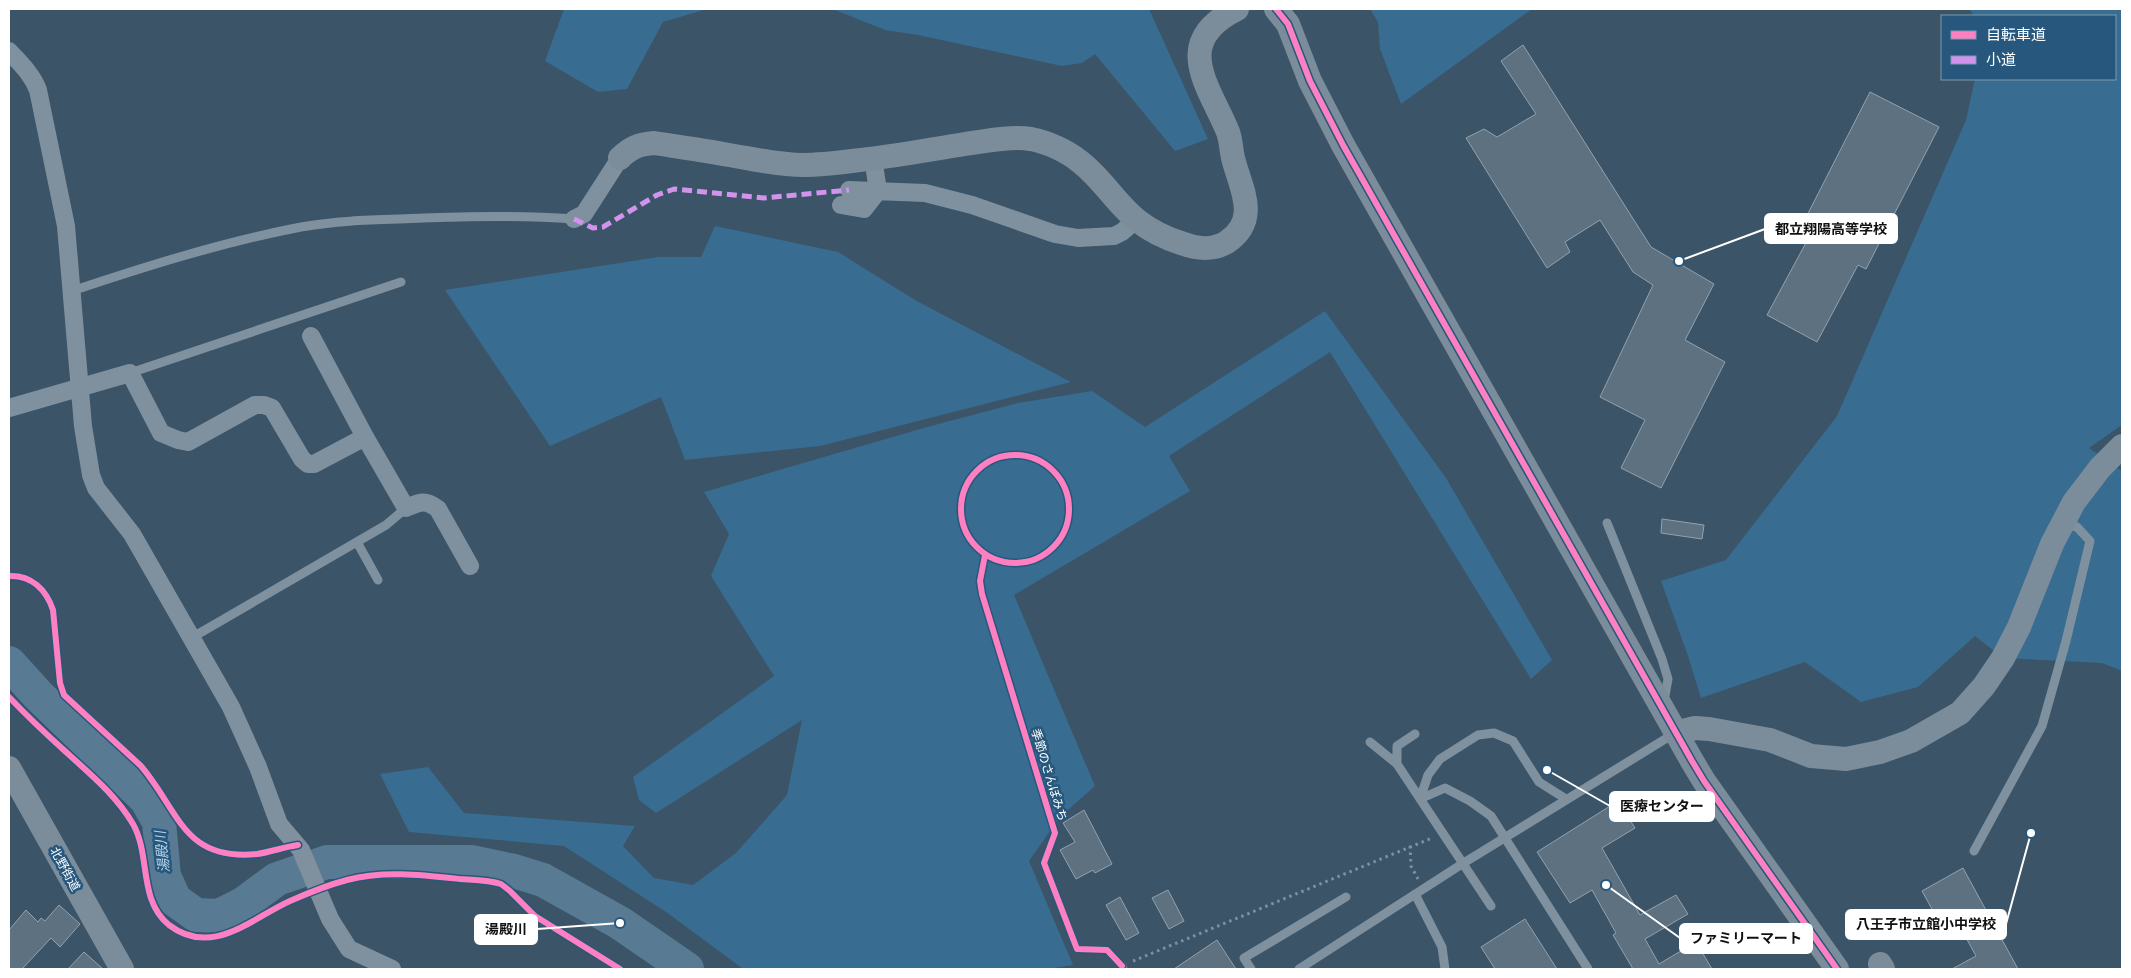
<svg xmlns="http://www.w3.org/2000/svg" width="2131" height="978" font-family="'Noto Sans','Noto Sans JP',sans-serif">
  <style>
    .green { fill: #386c91 }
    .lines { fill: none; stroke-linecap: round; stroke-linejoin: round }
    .river { stroke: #587a93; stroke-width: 34 }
    .building { fill: #5d7180; stroke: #93a2ae }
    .path { stroke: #7f919f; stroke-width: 3; stroke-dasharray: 2.5 4; stroke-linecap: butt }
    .lane { stroke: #7f919f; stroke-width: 9 }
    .street { stroke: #7f919f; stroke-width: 18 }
    .secondary { stroke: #7b8d9b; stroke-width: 24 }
    .quiet { stroke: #d193ec; stroke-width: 5; stroke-dasharray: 10 5; stroke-linecap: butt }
    .cycleway-casing { stroke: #27577c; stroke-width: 9 }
    .cycleway { stroke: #ff80c0; stroke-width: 6 }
    .labels { text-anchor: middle; stroke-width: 5; stroke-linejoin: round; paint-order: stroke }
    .street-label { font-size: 12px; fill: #fff; stroke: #27577c }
    .water-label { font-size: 14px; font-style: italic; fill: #b7d6ec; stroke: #27577c }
    .leader { fill: none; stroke: #fff; stroke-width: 2 }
    .callout-dot { fill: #fff; stroke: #27577c; stroke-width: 2 }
    .callout { fill: #fff; stroke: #fff; stroke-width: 2 }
    .callout-label { font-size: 14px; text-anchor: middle; font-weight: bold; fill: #111 }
  </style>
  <rect width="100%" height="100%" fill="#3b5468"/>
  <!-- green -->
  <path class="green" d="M564 9H707L663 22 627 89 598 92 545 61Z
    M821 9H1149L1208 139 1175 151 1095 54 1082 63 1062 66 918 35 885 30 835 10Z
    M1370 9H1532L1401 104 1380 49 1378 22Z
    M1970 9H2122V425L2089 448 2122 471V671L2102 663 2003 658 1975 636 1918 687 1861 702 1805 662 1701 698 1688 656 1661 581 1726 560 1837 416 1966 120 1975 79H2115V16H1973Z
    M715 226 838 252 915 300 1071 382 820 446 685 460 661 397 550 446 445 290 658 257H701Z
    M1325 311 1446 478 1552 660 1531 679 1330 352 1169 456 1190 491 1014 595 1095 786 1060 817 1029 861 1073 965 1048 969H743L669 914 564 846 409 832 380 774 428 767 464 813 635 826 623 846 654 878 693 885 736 853 787 795 802 720 656 813 639 800 633 777 774 676 711 576 729 534 704 492 927 427 1018 403 1092 391 1145 427Z"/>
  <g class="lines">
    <!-- river -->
    <path class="river" d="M9 663 38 695 146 799 159 822 164 876 175 900 196 915 219 916 243 904 277 879 327 862H471L514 871 543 880 620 923 687 969"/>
  </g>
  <!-- building -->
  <path class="building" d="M1523 45 1651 247 1714 284 1685 340 1725 362 1661 488 1621 468 1645 420 1600 397 1653 285 1633 272 1600 220 1565 242 1570 252 1547 268 1466 138 1484 129 1497 137 1536 114 1501 61Z
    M1870 92 1939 127 1866 269 1858 265 1817 342 1767 315 1808 239 1798 233Z
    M1662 519 1704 525 1702 539 1661 533Z
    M1618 801 1635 828 1602 848 1640 915 1676 895 1688 914 1645 939 1659 964 1696 942 1712 969H1633L1613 935 1616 933 1592 890 1570 903 1537 852Z
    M1084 810 1112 864 1095 873 1093 870 1076 879 1060 850 1075 842 1063 823Z
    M1963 868 2018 969H1952L1976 956 1958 923 1954 925 1953 923 1943 929 1922 891Z
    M1168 890 1184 921 1169 929 1152 898Z
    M1120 897 1139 933 1126 940 1106 905Z
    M59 905 80 924 60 947 51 938 22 969H9V930L26 910 38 922 41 918 45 921Z
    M1525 919 1557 969H1495L1481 947Z
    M1217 940 1236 969H1174Z
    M84 952 103 969H68Z"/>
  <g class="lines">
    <!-- path -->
    <path class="path" d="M961 509a54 54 0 1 1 108 0a54 54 0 1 1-108 0Z
      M985 555 980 581 982 594 1055 833 1044 863 1077 949 1107 950 1114 958
      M1410 846 1411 866 1418 879
      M1133 961 1432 838"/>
    <!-- lane -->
    <path class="lane" d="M72 291C147 266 223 242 301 227 334 221 367 220 399 219 458 216 516 215 574 219
      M130 373 401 282
      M1607 523 1662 659 1668 679 1664 701
      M357 542 378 580
      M193 637 386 525 406 508
      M1370 742 1397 764 1491 906
      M1397 764V746L1415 734
      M1420 799 1445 788 1470 801 1491 816 1588 969
      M1420 799 1428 775 1440 759 1478 735 1494 733 1513 741 1539 782 1566 799
      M1974 851 2042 726 2066 641 2090 541 2077 527 2063 524
      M1415 894 1442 947 1445 969
      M1122 966 1123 969
      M1251 969 1244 958 1346 897
      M1299 969 1462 864 1675 733"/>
    <!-- street -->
    <path class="street" d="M9 51C20 63 32 74 38 90L66 226 83 426 91 475 96 488 132 534 231 707 258 767 279 824 301 850 330 919 349 949 392 969
      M849 190 925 193 972 205 1055 234 1078 238 1114 236 1122 232 1136 220
      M841 205 864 209 878 191 873 158
      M574 219 584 214 620 158
      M311 336 365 437 406 508C420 502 425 499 438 509L470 566
      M9 408 130 373 161 433 178 440 188 442 255 405H264L272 408 302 459 308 464H314L365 437"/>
    <!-- secondary -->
    <path class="secondary" d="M1276 9 1288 24 1310 81 1343 145 1692 761 1704 781 1837 969
      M620 158C631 147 640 144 654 143 679 147 704 150 729 155 753 159 779 165 803 165 819 165 836 163 852 161 890 157 927 150 965 144 986 141 1010 136 1031 139 1047 142 1067 151 1079 161 1102 178 1116 204 1138 221 1151 231 1165 238 1181 243 1197 249 1212 251 1227 242 1261 219 1240 187 1233 158 1231 149 1231 140 1228 132 1208 84 1171 42 1237 9
      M1675 733 1695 728 1709 729 1770 740 1811 756 1846 759 1880 752 1911 741 1960 713 1984 686 2003 658 2019 627 2052 544 2074 502 2100 468 2122 446
      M9 768 122 969
      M1880 964 1883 969"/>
    <!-- quiet -->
    <path class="quiet" d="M574 219 593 228 603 227 657 195 674 189 764 198 849 190"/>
    <defs>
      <path id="cycleway" d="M1276 9 1288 24 1310 81 1343 145 1692 761 1704 781 1837 969
        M961 509a54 54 0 1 1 108 0a54 54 0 1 1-108 0Z
        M985 555 980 581 982 594 1055 833 1044 863 1077 949 1107 950 1122 966
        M9 576C31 575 46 589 53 610L60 683 64 695 141 766C180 812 183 861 257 854 271 852 284 847 298 845
        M9 697C27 716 46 734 66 752 90 774 116 795 133 824 151 856 138 900 169 925 212 958 252 918 290 901 308 893 328 885 347 880 383 870 424 875 460 879 474 880 489 880 501 884L510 891 535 916 620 969"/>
    </defs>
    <!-- cycleway casing -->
    <use href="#cycleway" class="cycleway-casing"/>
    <!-- cycleway -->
    <use href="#cycleway" class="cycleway"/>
  </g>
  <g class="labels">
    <!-- street labels -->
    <g class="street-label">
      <text transform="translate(1049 775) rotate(73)" y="4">季節のさんぽみち</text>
      <text transform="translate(65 869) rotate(61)" y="4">北野街道</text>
    </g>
    <!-- water labels -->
    <g class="water-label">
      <text transform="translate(162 852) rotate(-96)" y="5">湯殿川</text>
    </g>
  </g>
  <!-- callouts -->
  <path class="leader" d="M1679 261L1765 229M1547 770L1610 806M2031 833L2006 924M620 923L537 929M1606 885L1680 938"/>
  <g class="callout-dot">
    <circle cx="1679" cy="261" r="5"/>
    <circle cx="1547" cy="770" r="5"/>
    <circle cx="2031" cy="833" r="5"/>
    <circle cx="620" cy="923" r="5"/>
    <circle cx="1606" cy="885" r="5"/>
  </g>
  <g class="callout">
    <rect x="1765" y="214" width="132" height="29" rx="5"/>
    <rect x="1610" y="792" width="104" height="29" rx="5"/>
    <rect x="1846" y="910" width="160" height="29" rx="5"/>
    <rect x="475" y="915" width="62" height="29" rx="5"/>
    <rect x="1680" y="924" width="132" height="29" rx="5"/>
  </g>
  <g class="callout-label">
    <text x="1831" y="234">都立翔陽高等学校</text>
    <text x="1662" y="811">医療センター</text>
    <text x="1926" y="929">八王子市立館小中学校</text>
    <text x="506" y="934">湯殿川</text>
    <text x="1746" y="943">ファミリーマート</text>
  </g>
  <!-- border -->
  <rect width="2131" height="978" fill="none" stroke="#ffffff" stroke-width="20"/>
  <!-- legend -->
  <rect x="1941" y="15" width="175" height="65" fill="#27577c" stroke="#7d9ab0"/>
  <rect x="1951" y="31" width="25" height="8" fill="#ff80c0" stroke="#7d9ab0"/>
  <text x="1986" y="40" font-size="15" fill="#ffffff">自転車道</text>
  <rect x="1951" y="56" width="25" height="8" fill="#d193ec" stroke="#7d9ab0"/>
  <text x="1986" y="65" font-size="15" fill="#ffffff">小道</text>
</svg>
